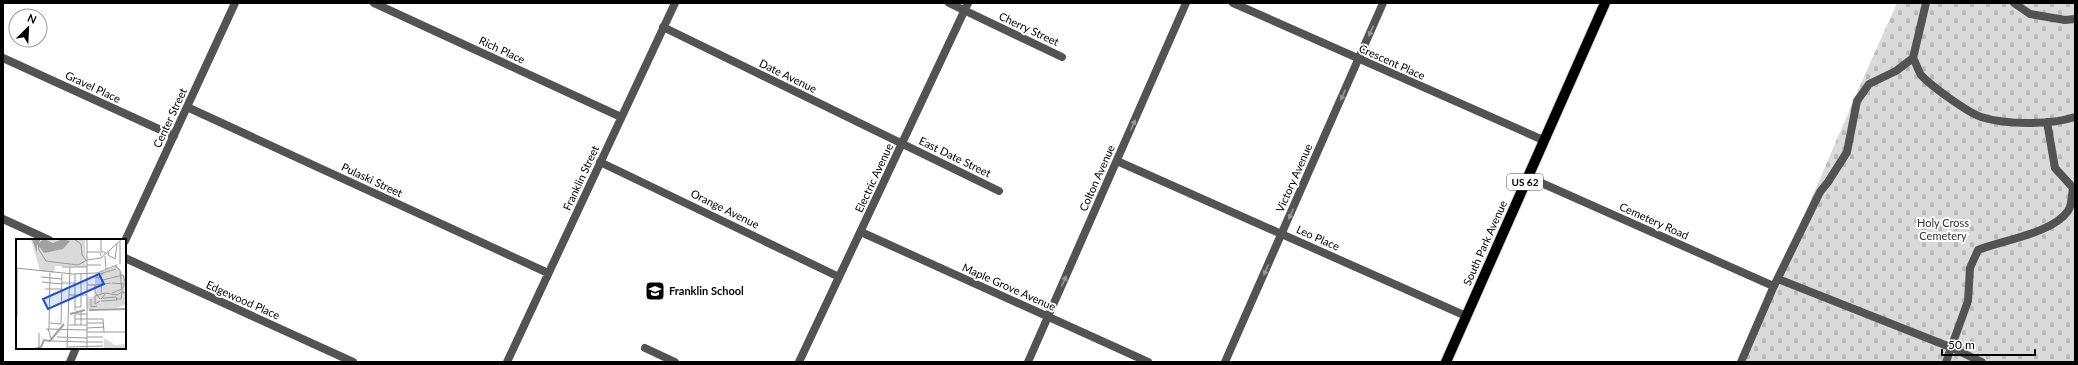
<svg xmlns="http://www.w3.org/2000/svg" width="2078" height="365" font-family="Lato,sans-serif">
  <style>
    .cemetery { fill: url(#cemetery-stones) }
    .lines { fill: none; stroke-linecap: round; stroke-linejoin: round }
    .primary-casing { stroke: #dbdbdb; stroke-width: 12 }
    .minor { stroke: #535353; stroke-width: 8 }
    .primary { stroke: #000; stroke-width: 10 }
    .oneway { fill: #989898 }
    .labels { text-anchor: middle; stroke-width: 4; stroke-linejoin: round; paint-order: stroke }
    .shield { fill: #fff; stroke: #4c4c4c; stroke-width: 1 }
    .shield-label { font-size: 10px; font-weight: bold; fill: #000 }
    .street-label { font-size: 11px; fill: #000; stroke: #fff }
    .park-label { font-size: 11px; fill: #313131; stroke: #fff }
    .poi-label { font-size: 11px; font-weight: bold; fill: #000; stroke: #fff; text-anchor: start }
    .inset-river { fill: none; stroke: #a1a1a1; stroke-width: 2 }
    .inset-road { fill: none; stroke: #999; stroke-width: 1 }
    .view { fill: #1d4ed8; fill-opacity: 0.15; stroke: #1d4ed8; stroke-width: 2 }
    .inset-edge { fill: none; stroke: #000; stroke-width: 2 }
  </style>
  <defs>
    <pattern id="cemetery-stones" width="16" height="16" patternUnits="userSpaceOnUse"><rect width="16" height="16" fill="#dadada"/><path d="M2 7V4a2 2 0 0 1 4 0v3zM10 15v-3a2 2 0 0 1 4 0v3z" fill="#b9b9b9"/></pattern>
  </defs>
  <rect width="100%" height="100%" fill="#fff"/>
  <!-- cemetery -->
  <path class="cemetery" d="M1897 3H2075V362H1741L1866 72Z"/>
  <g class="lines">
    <defs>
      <path id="primary" d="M1446 362 1605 3"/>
    </defs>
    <!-- primary casing -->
    <use href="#primary" class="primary-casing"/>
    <!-- minor -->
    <path class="minor" d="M374 3 621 117
      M949 3 1062 57
      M1233 3 1543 140
      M1926 3 1913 58C1916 63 1918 70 1921 75 1931 86 1967 112 1981 117 2006 125 2050 125 2075 117
      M2014 3 2030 14 2065 20 2075 19
      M663 27 999 191
      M3 58 174 136
      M187 107 548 273
      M2047 122 2055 168 2075 190
      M1117 161 1466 316
      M600 162 839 277
      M1528 177 1771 285 1773 288 1741 362
      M3 219 49 240
      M861 232 1148 362
      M125 241 235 3
      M125 258 353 362
      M1778 279 1950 347 1982 362
      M1773 288 1820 192 1828 182 1847 152 1857 101 1869 84 1896 71 1913 58
      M645 348 675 362
      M70 362 76 348
      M507 362 675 3
      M799 362 968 3
      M1028 362 1186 3
      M1225 362 1383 3
      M1946 362 1968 301 1970 268 1978 250C2003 240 2053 233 2068 211 2072 206 2072 194 2073 187"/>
    <!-- primary -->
    <use href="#primary" class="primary"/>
  </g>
  <!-- one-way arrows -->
  <defs><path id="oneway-solid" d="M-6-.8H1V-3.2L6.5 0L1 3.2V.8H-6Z"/></defs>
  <g class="oneway">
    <use href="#oneway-solid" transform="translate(1371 31) rotate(113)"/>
    <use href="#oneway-solid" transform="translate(1343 95) rotate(114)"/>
    <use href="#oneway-solid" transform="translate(1133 125) rotate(-66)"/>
    <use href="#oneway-solid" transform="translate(1291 214) rotate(114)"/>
    <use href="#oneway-solid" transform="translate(1266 270) rotate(114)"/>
    <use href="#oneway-solid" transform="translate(1064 281) rotate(-66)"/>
  </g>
  <!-- icons -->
  <defs>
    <symbol id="school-square" viewBox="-11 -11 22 22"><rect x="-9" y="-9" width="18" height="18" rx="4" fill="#000" stroke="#fff"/><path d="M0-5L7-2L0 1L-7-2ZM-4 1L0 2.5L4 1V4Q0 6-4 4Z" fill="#fff"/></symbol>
  </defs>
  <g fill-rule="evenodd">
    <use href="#school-square" x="644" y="280" width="22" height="22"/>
  </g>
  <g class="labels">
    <!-- shield labels -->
    <rect class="shield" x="1507" y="174" width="36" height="16" rx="3"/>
    <g class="shield-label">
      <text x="1525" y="186">US 62</text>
    </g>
    <!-- street labels -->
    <g class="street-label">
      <text transform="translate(1029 29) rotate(25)" y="4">Cherry Street</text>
      <text transform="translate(502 50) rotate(25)" y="4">Rich Place</text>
      <text transform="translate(1392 62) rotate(24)" y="4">Crescent Place</text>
      <text transform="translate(788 76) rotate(26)" y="4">Date Avenue</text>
      <text transform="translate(93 87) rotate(25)" y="4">Gravel Place</text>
      <text transform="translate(170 118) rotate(-65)" y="4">Center Street</text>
      <text transform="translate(955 157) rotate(26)" y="4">East Date Street</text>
      <text transform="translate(581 178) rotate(-65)" y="4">Franklin Street</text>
      <text transform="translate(874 178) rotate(-65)" y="4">Electric Avenue</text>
      <text transform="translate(1097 178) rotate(-66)" y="4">Colton Avenue</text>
      <text transform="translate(1294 178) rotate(-66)" y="4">Victory Avenue</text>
      <text transform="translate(372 180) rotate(25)" y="4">Pulaski Street</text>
      <text transform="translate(725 209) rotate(26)" y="4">Orange Avenue</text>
      <text transform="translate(1654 221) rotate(24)" y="4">Cemetery Road</text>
      <text transform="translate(1318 238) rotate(24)" y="4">Leo Place</text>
      <text transform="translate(1485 243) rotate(-66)" y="4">South Park Avenue</text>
      <text transform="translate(1009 287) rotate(24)" y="4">Maple Grove Avenue</text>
      <text transform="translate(243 300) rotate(24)" y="4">Edgewood Place</text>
    </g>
    <!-- park labels -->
    <g class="park-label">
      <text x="1943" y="227">Holy Cross<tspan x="1943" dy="13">Cemetery</tspan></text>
    </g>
    <!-- poi labels -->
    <g class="poi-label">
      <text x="669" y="295">Franklin School</text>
    </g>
  </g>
  <!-- overview -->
  <g transform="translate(16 239)">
    <rect width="110" height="110" fill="#fff"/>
    <path d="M88 99 99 106 110 105V110H88Z" fill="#dadada"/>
    <path d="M101 27 110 39V65L101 69 71 70V58H77L79 53V35Z" fill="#dadada"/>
    <path d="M15 0H69L70 28 39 27 38 34 24 32Z" fill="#dadada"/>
    <path d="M16 0H23V4L28 0 37 4 47 0 54 2 47 10 28 14 21 5V14Z" fill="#a1a1a1"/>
    <path class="inset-river" d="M73 71 110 70M54 75 69 71M19 110 25 108 28 101 34 102 48 85"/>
    <path class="inset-road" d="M25 0 22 3 23 11 30 22 62 26 71 21M58 0 65 5 66 16 70 21M85 0V12L90 14M71 13H84L85 17M93 13 92 16 99 20 101 5M89 17 90 30M71 21 85 19 106 0M104 25V3M71 26H85M46 28H71M0 29 57 35 81 34 101 26M87 34 83 39 80 38V36L100 30M59 35V71M25 38 46 40M84 38 87 41 107 36 110 46M26 43 46 45M46 44H59M96 44 109 45M71 46H79V53L84 60M79 46 95 44M29 50H46M85 54 86 40M96 54 106 50 108 46M53 56H71M75 60V68L81 67M85 60 90 54 101 56 106 53 104 31 99 27M101 60H105L106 53 110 54M84 62 79 65V57L89 54M85 62 101 61 100 58 87 59M59 68H65V35M65 72V86M1 77V29M59 80H87L88 93M34 84 45 85 46 35M71 84H88M53 86H71M59 86V75H71M71 89 88 88M30 90 71 91M32 90 36 102 71 103M33 90 34 34M71 93H110M23 94V110M41 98 71 99M71 98H87M71 103H87M52 108 87 107M51 110 54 28M71 110V0"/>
    <path class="view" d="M83 35 88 45 32 70 27 60Z"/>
    <rect width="110" height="110" class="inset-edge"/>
  </g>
  <!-- border -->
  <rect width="2078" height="365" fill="none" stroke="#000000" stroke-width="8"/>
  <!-- north arrow -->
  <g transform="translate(28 28) rotate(24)"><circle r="19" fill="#ffffff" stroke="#999999"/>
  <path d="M0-3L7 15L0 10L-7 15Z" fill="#000000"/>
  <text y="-6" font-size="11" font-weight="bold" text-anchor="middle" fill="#000000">N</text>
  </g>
  <!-- scale -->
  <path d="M1942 349v6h93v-6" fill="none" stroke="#000000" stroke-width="2"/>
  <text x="1948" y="349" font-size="12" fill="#000000" stroke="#ffffff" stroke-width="3" paint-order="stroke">50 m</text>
</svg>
